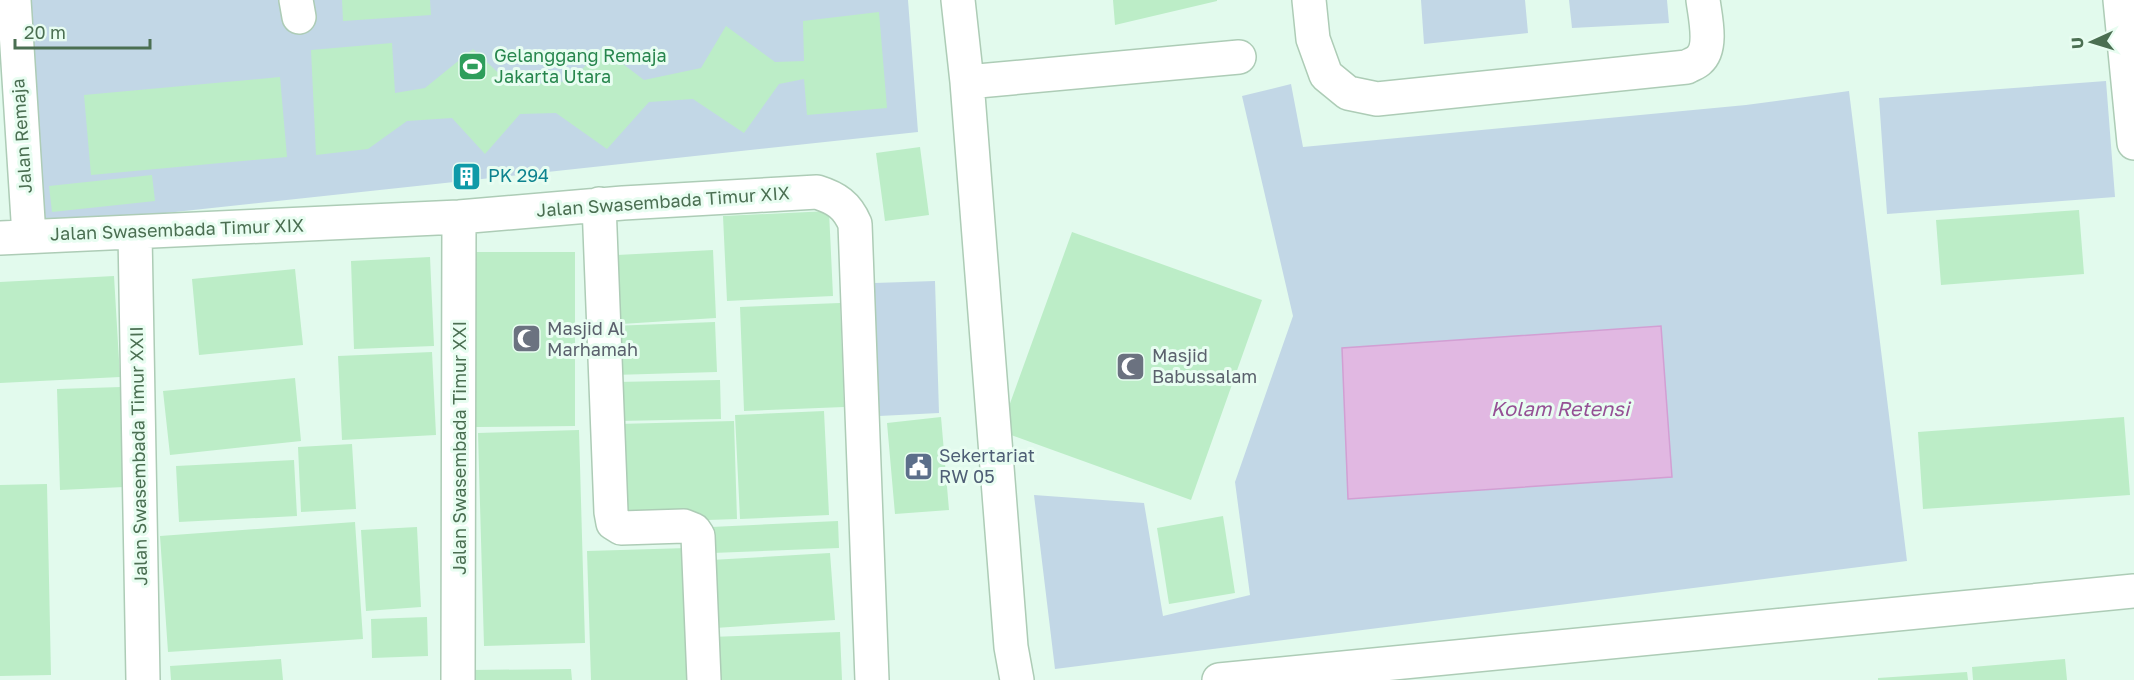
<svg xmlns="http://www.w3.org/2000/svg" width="2134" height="680" font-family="'Golos Text',sans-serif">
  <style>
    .green { fill: #c2d7e6 }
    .water { fill: #e1b8e2; stroke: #d29fd3; stroke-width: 1.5 }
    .building { fill: #bcedc7 }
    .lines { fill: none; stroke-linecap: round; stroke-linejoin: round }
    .minor-casing { stroke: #adccb6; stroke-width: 36 }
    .minor { stroke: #fff; stroke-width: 33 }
    .labels { text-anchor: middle; stroke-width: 6; stroke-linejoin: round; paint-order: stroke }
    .leisure-label { font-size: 18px; fill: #27864d; stroke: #e8fdf1; text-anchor: start }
    .street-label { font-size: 18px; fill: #4b6f52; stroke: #e8fdf1 }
    .culture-label { font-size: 18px; fill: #0d838f; stroke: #e8fdf1; text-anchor: start }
    .worship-label { font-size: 18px; fill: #5b616d; stroke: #e8fdf1; text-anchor: start }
    .service-label { font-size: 18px; fill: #4e5e75; stroke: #e8fdf1; text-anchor: start }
    .water-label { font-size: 20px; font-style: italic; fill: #955095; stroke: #e8fdf1 }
  </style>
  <rect width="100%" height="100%" fill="#e2faed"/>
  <!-- green -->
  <path class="green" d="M27 0H908L918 132 45 226Z
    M1421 0H1525L1528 33 1424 44Z
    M1569 0H1667L1669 23 1572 28Z
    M2106 81 2115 197 1887 214 1879 98Z
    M1291 84 1303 147 1746 105 1849 91 1907 561 1055 669 1034 495 1144 503 1163 616 1250 595 1235 482 1293 316 1242 96Z
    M935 281 939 413 879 416 874 283Z"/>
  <!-- water -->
  <path class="water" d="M1661 326 1672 477 1348 499 1342 348Z"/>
  <!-- building -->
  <path class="building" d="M342 0H430L431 15 343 21Z
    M1113 0H1217V1L1115 25Z
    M879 12 887 108 807 115 804 79 779 84 744 133 693 99 649 102 607 149 556 113 520 114 485 154 452 118 407 121 368 149 316 155 311 50 392 43 395 93 425 88 473 49 512 86 571 81 602 48 644 80 701 68 726 26 775 62 804 61 803 21Z
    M280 77 287 157 91 175 84 95Z
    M920 147 929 215 885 221 876 153Z
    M476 166 477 185 458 186 457 167Z
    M152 175 155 201 52 212 49 186Z
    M2079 210 2084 274 1941 285 1936 220Z
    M829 211 833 296 727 301 723 216Z
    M1072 232 1262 300 1191 500 1000 431Z
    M713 250 716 318 621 324 617 255Z
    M476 252H575V426L476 427Z
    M430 257 434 346 354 349 351 261Z
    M295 269 303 345 199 355 192 279Z
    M114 276 120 377 0 383V282Z
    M840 303 844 407 744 411 740 307Z
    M715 322 717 372 613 375 611 326Z
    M432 352 436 435 342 440 338 356Z
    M295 378 301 441 170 455 163 391Z
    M720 380 721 419 618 421 616 382Z
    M121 387 124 487 60 490 57 389Z
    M824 411 829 515 740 519 735 415Z
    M941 417 949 510 895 514 887 423Z
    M2124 417 2130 495 1923 509 1918 432Z
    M734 421 737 519 620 523 617 424Z
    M579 430 585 643 484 646 478 433Z
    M352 444 356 509 301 512 298 447Z
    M294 460 297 516 179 522 176 466Z
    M47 484 51 675 0 676V485Z
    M1223 516 1235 593 1169 604 1157 528Z
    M838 521 839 548 712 553 711 527Z
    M355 522 363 639 168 652 160 536Z
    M417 527 421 607 366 611 361 530Z
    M688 548 692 680H591L587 551Z
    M830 553 835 620 715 628 711 560Z
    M427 617 428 656 372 658 371 619Z
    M840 632 842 680H712L711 637Z
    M281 659 283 680H171L170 666Z
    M2065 659 2067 680H1973L1972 667Z
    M571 669 572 680H471V670Z
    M1967 672 1968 680H1878V678Z"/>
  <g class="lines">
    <defs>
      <path id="minor" d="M14 0 29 236
        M296 0 299 17
        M958 0 967 82 1011 647 1017 680
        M1309 0 1313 39 1326 75 1348 93 1377 99 1687 67C1690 65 1696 63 1699 60 1713 48 1705 16 1703 0
        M2120 0 2134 143
        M967 82 1239 57
        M599 204 611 512 613 523 621 528 684 526 694 530 698 536 704 680
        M135 233 143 680
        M0 238 459 217 623 203 817 192C836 198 847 205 855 224L872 680
        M458 680 459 217
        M1219 680 2134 591"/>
    </defs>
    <!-- minor casing -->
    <use href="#minor" class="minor-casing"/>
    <!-- minor -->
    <use href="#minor" class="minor"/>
  </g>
  <!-- icons -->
  <defs>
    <symbol id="stadium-square" viewBox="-11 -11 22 22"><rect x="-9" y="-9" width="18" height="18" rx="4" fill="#2e9e5b" stroke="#e8fdf1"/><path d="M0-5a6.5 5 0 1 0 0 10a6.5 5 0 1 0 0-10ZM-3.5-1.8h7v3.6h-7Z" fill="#fff"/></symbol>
    <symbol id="building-square" viewBox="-11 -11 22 22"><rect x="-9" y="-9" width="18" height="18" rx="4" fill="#0f9aa8" stroke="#e8fdf1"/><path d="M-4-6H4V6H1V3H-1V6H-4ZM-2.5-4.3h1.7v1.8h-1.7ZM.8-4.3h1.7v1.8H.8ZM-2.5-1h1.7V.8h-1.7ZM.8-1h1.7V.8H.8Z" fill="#fff"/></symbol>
    <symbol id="mosque-square" viewBox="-11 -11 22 22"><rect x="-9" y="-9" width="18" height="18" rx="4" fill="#6b7280" stroke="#e8fdf1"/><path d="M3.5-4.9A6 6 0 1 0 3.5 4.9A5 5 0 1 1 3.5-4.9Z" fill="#fff"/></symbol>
    <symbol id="civic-square" viewBox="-11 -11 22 22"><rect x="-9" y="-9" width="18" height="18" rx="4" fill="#5c6f8a" stroke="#e8fdf1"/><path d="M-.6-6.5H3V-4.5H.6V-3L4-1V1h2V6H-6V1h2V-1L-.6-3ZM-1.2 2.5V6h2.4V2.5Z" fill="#fff"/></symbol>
  </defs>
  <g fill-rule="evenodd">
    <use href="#stadium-square" x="456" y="50" width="33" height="33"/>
    <use href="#building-square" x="450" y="160" width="33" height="33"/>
    <use href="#mosque-square" x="510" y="322" width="33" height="33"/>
    <use href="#mosque-square" x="1114" y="350" width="33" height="33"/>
    <use href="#civic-square" x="902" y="450" width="33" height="33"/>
  </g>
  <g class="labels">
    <!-- leisure labels -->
    <g class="leisure-label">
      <text x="494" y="62">Gelanggang Remaja<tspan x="494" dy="21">Jakarta Utara</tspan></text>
    </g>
    <!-- street labels -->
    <g class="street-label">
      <text transform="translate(22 136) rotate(-94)" y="6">Jalan Remaja</text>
      <text transform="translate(663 202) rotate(-4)" y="6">Jalan Swasembada Timur XIX</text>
      <text transform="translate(177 230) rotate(-2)" y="6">Jalan Swasembada Timur XIX</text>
      <text transform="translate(460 448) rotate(-90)" y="6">Jalan Swasembada Timur XXI</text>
      <text transform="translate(139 456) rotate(-91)" y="6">Jalan Swasembada Timur XXII</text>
    </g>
    <!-- culture labels -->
    <g class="culture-label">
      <text x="488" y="182">PK 294</text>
    </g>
    <!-- worship labels -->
    <g class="worship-label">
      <text x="547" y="335">Masjid Al<tspan x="547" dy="21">Marhamah</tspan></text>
      <text x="1152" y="362">Masjid<tspan x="1152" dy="21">Babussalam</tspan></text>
    </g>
    <!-- service labels -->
    <g class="service-label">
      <text x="939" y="462">Sekertariat<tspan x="939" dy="21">RW 05</tspan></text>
    </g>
    <!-- water labels -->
    <g class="water-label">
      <text x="1560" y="416">Kolam Retensi</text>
    </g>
  </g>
  <!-- north arrow -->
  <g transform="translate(2092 42) rotate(266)" stroke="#e8fdf1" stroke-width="4.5" paint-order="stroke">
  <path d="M0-4.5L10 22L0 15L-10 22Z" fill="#4b6f52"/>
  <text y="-9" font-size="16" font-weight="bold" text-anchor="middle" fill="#4b6f52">U</text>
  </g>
  <!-- scale -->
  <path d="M15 39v9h135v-9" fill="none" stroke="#4b6f52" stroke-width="3"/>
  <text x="24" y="39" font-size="18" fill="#4b6f52" stroke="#e8fdf1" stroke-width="4.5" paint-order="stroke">20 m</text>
</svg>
